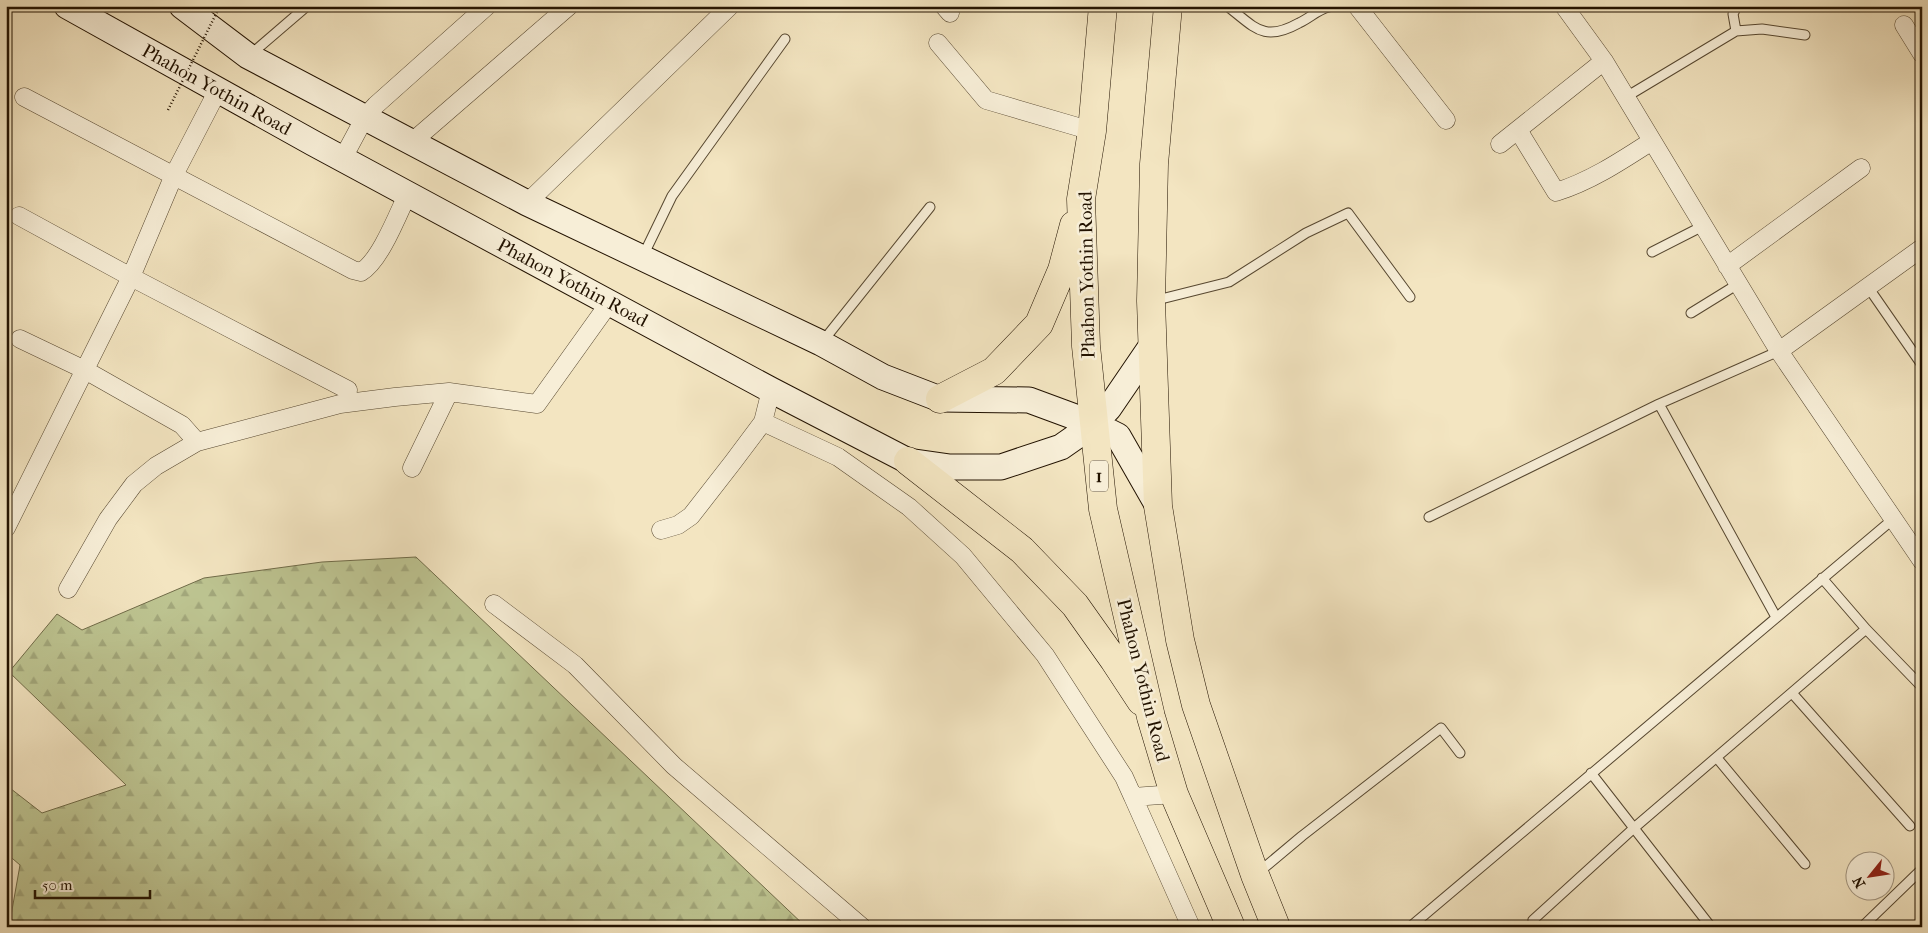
<svg xmlns="http://www.w3.org/2000/svg" width="1928" height="933" font-family="'IM FELL French Canon',serif">
  <style>
    .forest { fill: url(#forest-firs); stroke: #706b48 }
    .lines { fill: none; stroke-linecap: round; stroke-linejoin: round }
    .lane-casing { stroke: #564730; stroke-width: 11 }
    .street-casing { stroke: #564730; stroke-width: 19 }
    .secondary-casing { stroke: #221200; stroke-width: 27 }
    .primary-casing { stroke: #221200; stroke-width: 29 }
    .lane { stroke: #f7eed7; stroke-width: 9 }
    .street { stroke: #f7eed7; stroke-width: 18 }
    .secondary { stroke: #f7eed7; stroke-width: 25 }
    .primary { stroke: #f3e5c1; stroke-width: 28 }
    .path-bridge { stroke: #221200; stroke-width: 2.5; stroke-dasharray: 1 2.5; stroke-linecap: butt }
    .labels { text-anchor: middle; stroke-width: 5; stroke-linejoin: round; paint-order: stroke }
    .shield { fill: #f7eed7; stroke: #625440; stroke-width: 1 }
    .shield-label { font-size: 18px; font-weight: bold; fill: #221200 }
    .street-label { font-size: 19px; fill: #221200; stroke: #f7eed7 }
  </style>
  <defs>
    <pattern id="forest-firs" width="22" height="20" patternUnits="userSpaceOnUse" patternTransform="scale(1.25)"><rect width="22" height="20" fill="#bdc491"/><path d="M5 1l3.5 6h-7zM16 11l3.5 6h-7z" fill="#a2a77b"/></pattern>
  </defs>
  <rect width="100%" height="100%" fill="#f3e5c1"/>
  <filter id="stains"><feTurbulence type="fractalNoise" baseFrequency=".004" numOctaves="4"/><feColorMatrix values="0 0 0 0 .2 0 0 0 0 .09 0 0 0 0 .02 0 0 0 .5 -.17"/></filter>
  <radialGradient id="worn" r=".72"><stop offset=".6" stop-color="#630" stop-opacity="0"/><stop offset="1" stop-color="#630" stop-opacity=".3"/></radialGradient>
  <!-- forest -->
  <path class="forest" d="M416 557 806 927H9L20 865 6 853V785L42 813 126 785 9 672 57 614 82 630 204 578 322 562Z"/>
  <g class="lines">
    <defs>
      <path id="lane" d="M1227 6C1255 27 1263 43 1299 23 1310 18 1317 10 1329 7
        M1736 31 1733 14 1737 6
        M250 55 307 6
        M1626 97 1736 31 1762 29 1805 35
        M1652 252 1703 226
        M643 256 672 196 785 39
        M1868 287 1922 365
        M1153 301 1229 282 1306 233 1348 213 1410 297
        M1691 313 1738 284
        M823 341 930 207
        M1659 404 1776 617
        M1429 517 1659 404 1779 351
        M1822 578 1866 629 1922 687
        M1792 693 1910 826
        M1717 758 1805 864
        M1591 773 1711 927
        M1259 872 1302 836 1441 728 1460 753
        M1410 927 1892 520
        M1537 927 1533 920 1634 828 1866 629
        M1862 927 1922 869"/>
      <path id="street" d="M944 6 950 13
        M1357 6 1446 120
        M1564 6 1604 61 1779 351 1922 561
        M1904 25 1922 54
        M938 43 986 100 1092 131
        M24 97 353 270 361 272C380 261 398 214 408 193
        M1518 130 1556 192C1591 181 1621 161 1652 141
        M412 142 569 6
        M1500 144 1604 61
        M343 158 365 117 376 105 487 6
        M527 203 730 6
        M19 216 131 277 348 390
        M1727 266 1861 168
        M20 339 85 370 182 425 197 442
        M1779 351 1922 248
        M763 422 838 457 909 507 963 556 1045 655 1124 777 1133 797 1174 794
        M412 468 449 392
        M6 528 131 277 174 175 218 90
        M661 530 678 525 691 516 733 462 763 422 771 390
        M68 589 108 519 134 484 156 466 197 442 340 404 395 397 449 392 537 404 610 302
        M494 604 575 665 674 766 862 927
        M1133 797 1191 927"/>
      <path id="secondary" d="M67 6 313 143 771 390 908 461 950 467H1001L1061 447 1094 424 1109 408 1152 345
        M182 6 248 56 527 203 821 343 883 377 940 399 1029 400 1094 424 1118 436 1158 506"/>
      <path id="primary" d="M1103 6 1092 131 1081 199 1086 346 1103 509 1151 717 1174 794 1231 927
        M1168 6 1154 164 1151 301 1158 506 1180 640 1196 705 1255 875 1276 927
        M940 399 994 371 1039 324 1062 270 1074 225
        M908 461 1022 550 1075 605 1114 660 1141 701"/>
    </defs>
    <!-- lane casing -->
    <use href="#lane" class="lane-casing"/>
    <!-- street casing -->
    <use href="#street" class="street-casing"/>
    <!-- secondary casing -->
    <use href="#secondary" class="secondary-casing"/>
    <!-- primary casing -->
    <use href="#primary" class="primary-casing"/>
    <!-- lane -->
    <use href="#lane" class="lane"/>
    <!-- street -->
    <use href="#street" class="street"/>
    <!-- secondary -->
    <use href="#secondary" class="secondary"/>
    <!-- primary -->
    <use href="#primary" class="primary"/>
    <!-- path-bridge -->
    <path class="path-bridge" d="M168 110 220 6"/>
  </g>
  <g class="labels">
    <!-- shield labels -->
    <rect class="shield" x="1090" y="460.5" width="18" height="31" rx="4"/>
    <g class="shield-label">
      <text x="1099" y="482">1</text>
    </g>
    <!-- street labels -->
    <g class="street-label">
      <text transform="translate(217 89) rotate(29)" y="7">Phahon Yothin Road</text>
      <text transform="translate(1086 275) rotate(-91)" y="7">Phahon Yothin Road</text>
      <text transform="translate(573 282) rotate(28)" y="7">Phahon Yothin Road</text>
      <text transform="translate(1144 680) rotate(76)" y="7">Phahon Yothin Road</text>
    </g>
  </g>
  <!-- margin -->
  <rect width="1928" height="933" fill="none" stroke="#f3e5c1" stroke-width="25"/>
  <rect x="8" y="8" width="1913" height="918" fill="none" stroke="#221200" stroke-width="2.5"/>
  <rect x="12" y="12" width="1903" height="908" fill="none" stroke="#221200"/>
  <!-- north arrow -->
  <g transform="translate(1870 876) rotate(240)"><circle r="24" fill="#f7eed7" stroke="#a29681"/>
  <path d="M0-4L9 19L0 12L-9 19Z" fill="#8f2418"/>
  <text y="-8" font-size="14" font-weight="bold" text-anchor="middle" fill="#221200">N</text>
  </g>
  <!-- scale -->
  <path d="M35 890v8h115v-8" fill="none" stroke="#221200" stroke-width="2.5"/>
  <text x="42" y="890" font-size="15" fill="#221200" stroke="#f7eed7" stroke-width="4" paint-order="stroke">50 m</text>
  <rect width="100%" height="100%" filter="url(#stains)"/>
  <rect width="100%" height="100%" fill="url(#worn)"/>
</svg>
